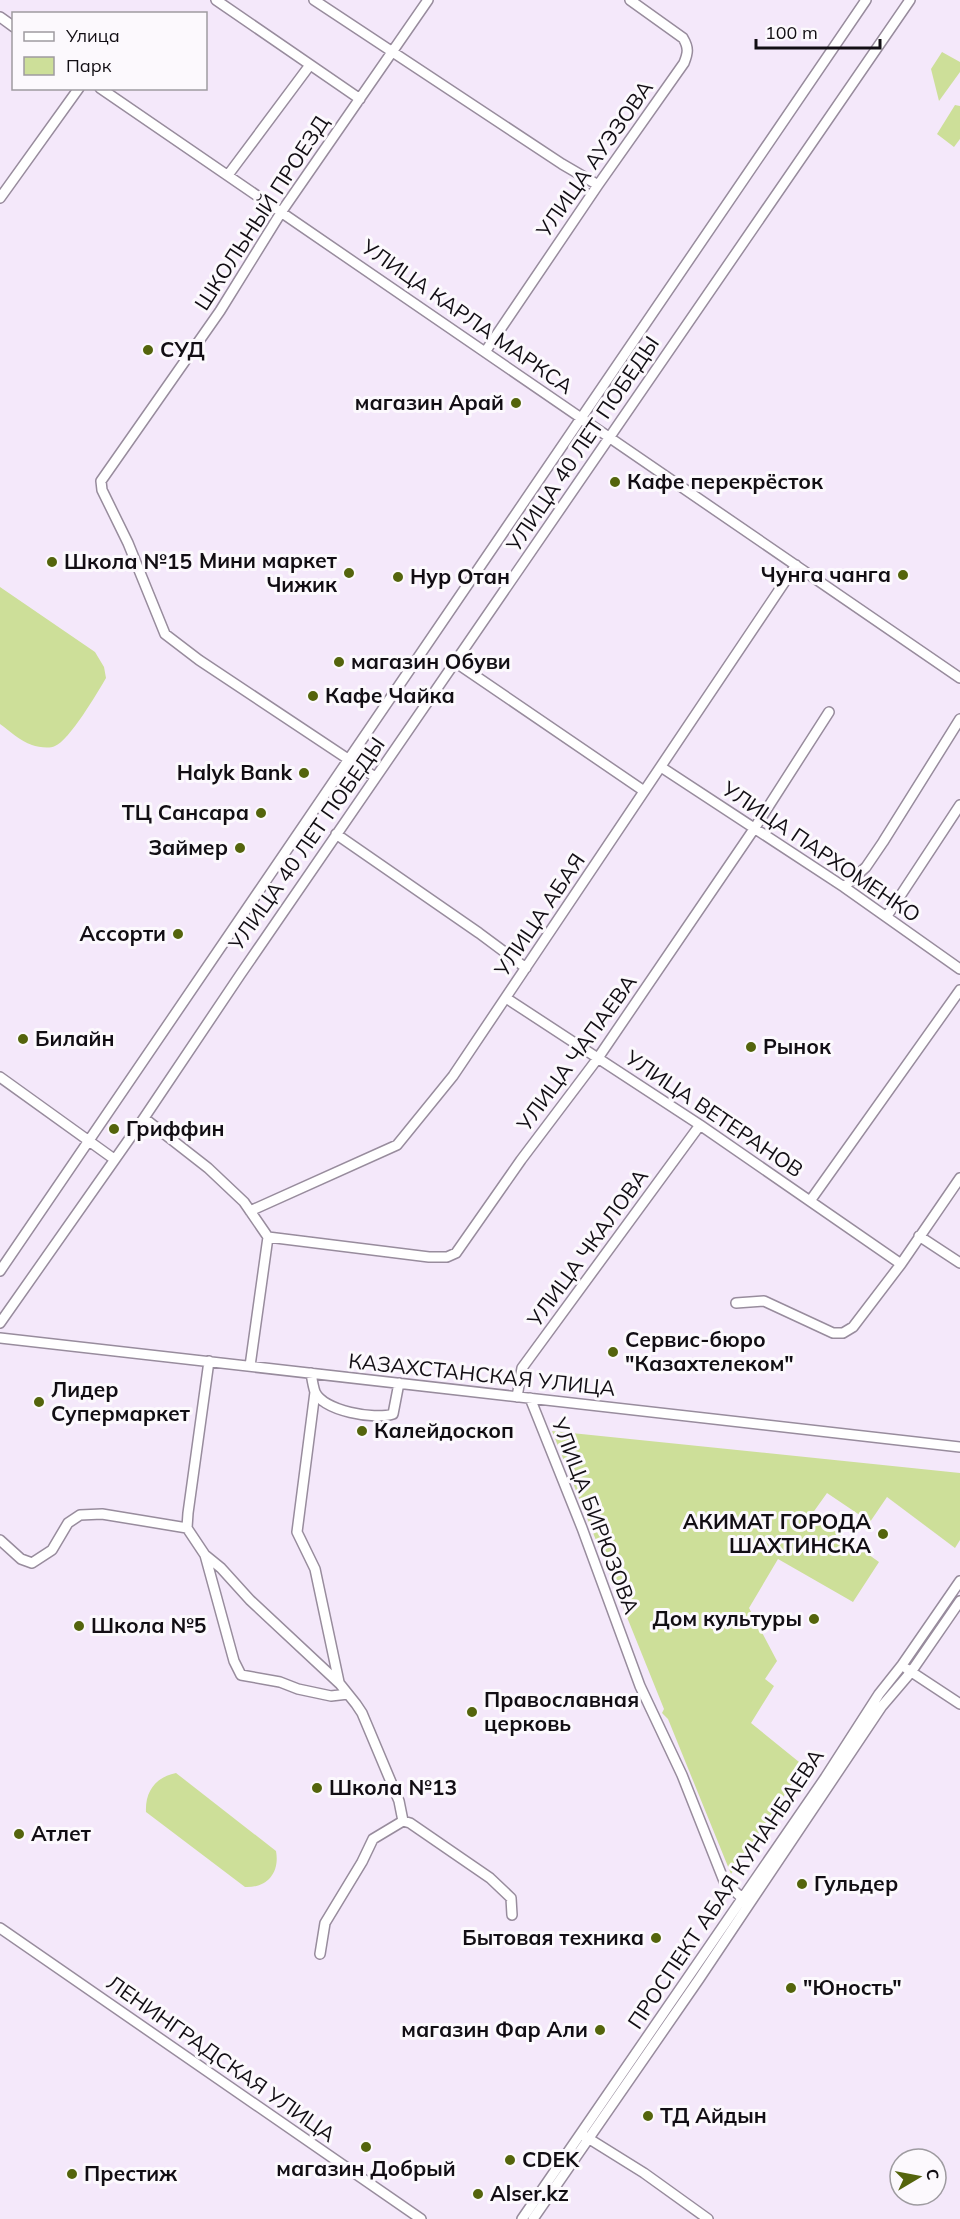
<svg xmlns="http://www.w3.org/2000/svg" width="960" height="2219" font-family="Mulish,sans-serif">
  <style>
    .green { fill: #cddf99 }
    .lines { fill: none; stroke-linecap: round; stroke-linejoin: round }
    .minor-casing { stroke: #988c9d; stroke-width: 12 }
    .minor { stroke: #fff; stroke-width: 9 }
    .poi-dot { fill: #54640c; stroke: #fcf9fd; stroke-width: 2 }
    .labels { text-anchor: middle; stroke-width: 6; stroke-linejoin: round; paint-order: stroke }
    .street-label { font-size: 21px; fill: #120e14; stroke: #fcf9fd }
    .poi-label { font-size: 21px; font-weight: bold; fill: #120e14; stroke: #fcf9fd; text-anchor: start }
  </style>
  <rect width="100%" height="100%" fill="#f4e8fa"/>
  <!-- green -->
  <path class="green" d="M942 52 960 62V72L939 101 931 69Z
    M955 105 960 106V139L954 147 937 134Z
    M0 587 95 652 104 667 106 678C98 692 69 741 55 746 49 749 38 747 32 745 20 741 10 731 0 724Z
    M552 1431 960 1473V1540L955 1548 887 1497 870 1522 827 1493 812 1514 879 1562 853 1602 778 1559 749 1608 777 1661 765 1679 774 1686 751 1723 804 1766 731 1874 668 1719 662 1713 664 1709Z
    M176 1773 276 1851C280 1873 267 1888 245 1887L146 1812C145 1791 156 1777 176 1773Z"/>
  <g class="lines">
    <defs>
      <path id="minor" d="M216 0 360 99
        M314 0 562 164 598 185
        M0 17 14 27
        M100 88 960 678
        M228 175 310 65
        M0 198 79 88
        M485 352 598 185 684 63C688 53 689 48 683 38L630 0
        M455 662 644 791
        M661 767 844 887 960 969
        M375 777 199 660 165 634 128 543 102 490 101 481 220 311 282 211 428 0
        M336 834 479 933 526 968
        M844 887 866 867 883 842 960 719
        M887 916 960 805
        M506 998 700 1125 901 1264
        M0 1077 114 1159
        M144 1118 208 1168 244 1202 268 1237 250 1366
        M810 1201 960 990
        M250 1211 397 1145 453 1076 796 565
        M919 1236 960 1263
        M268 1237 429 1257H447L456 1253 521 1160 598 1058 754 829 829 712
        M0 1271 866 0
        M736 1303 764 1301 833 1333H843L853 1327 901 1264 960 1178
        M0 1323 144 1118 240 975 910 0
        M0 1338 960 1447
        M209 1361 188 1513 187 1528 205 1555 221 1568 250 1600 340 1684 356 1704 362 1713 399 1801 403 1821 410 1823 490 1878 511 1898 512 1915
        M311 1373C312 1379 313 1386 315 1392 324 1411 374 1420 393 1414L399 1383
        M315 1392 297 1532 315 1569 339 1682
        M517 1397 522 1368 700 1125
        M530 1398 582 1528 640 1686 682 1775 724 1881 745 1901
        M0 1540 21 1559 32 1563 52 1550 68 1523 80 1515 102 1514 187 1528
        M205 1555 234 1661 241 1675 280 1682 298 1689 331 1696 348 1694
        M907 1669 960 1704
        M0 1928 421 2219
        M320 1954 325 1923 362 1862 373 1839 403 1821
        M583 2135 644 2173 708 2219
        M522 2219 825 1778 879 1694 902 1665 960 1581
        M533 2219 699 1979 882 1706 911 1672 960 1601"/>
    </defs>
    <!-- minor casing -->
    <use href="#minor" class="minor-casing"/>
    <!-- minor -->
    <use href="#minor" class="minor"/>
  </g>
  <!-- markers -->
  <g class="poi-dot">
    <circle cx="148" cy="350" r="6"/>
    <circle cx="516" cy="403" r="6"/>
    <circle cx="615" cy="482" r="6"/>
    <circle cx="52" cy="562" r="6"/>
    <circle cx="349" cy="573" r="6"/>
    <circle cx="903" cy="575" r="6"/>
    <circle cx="398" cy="577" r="6"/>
    <circle cx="339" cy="662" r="6"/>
    <circle cx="313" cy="696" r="6"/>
    <circle cx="304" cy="773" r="6"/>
    <circle cx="261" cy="813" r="6"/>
    <circle cx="240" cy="848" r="6"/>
    <circle cx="178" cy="934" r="6"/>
    <circle cx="23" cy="1039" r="6"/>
    <circle cx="751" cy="1047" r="6"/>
    <circle cx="114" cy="1129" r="6"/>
    <circle cx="613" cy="1352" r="6"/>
    <circle cx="39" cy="1402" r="6"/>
    <circle cx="362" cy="1431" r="6"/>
    <circle cx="883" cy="1534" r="6"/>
    <circle cx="814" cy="1619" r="6"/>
    <circle cx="79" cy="1626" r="6"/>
    <circle cx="472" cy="1712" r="6"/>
    <circle cx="317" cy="1788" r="6"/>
    <circle cx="19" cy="1834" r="6"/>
    <circle cx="802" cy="1884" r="6"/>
    <circle cx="656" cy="1938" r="6"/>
    <circle cx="791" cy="1988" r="6"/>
    <circle cx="600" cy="2030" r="6"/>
    <circle cx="648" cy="2116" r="6"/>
    <circle cx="366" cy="2147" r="6"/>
    <circle cx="510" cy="2160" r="6"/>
    <circle cx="72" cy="2174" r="6"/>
    <circle cx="478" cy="2194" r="6"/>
  </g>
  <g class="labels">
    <!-- street labels -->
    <g class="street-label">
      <text transform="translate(595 159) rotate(-55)" y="7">УЛИЦА АУЭЗОВА</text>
      <text transform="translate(262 213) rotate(-57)" y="7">ШКОЛЬНЫЙ ПРОЕЗД</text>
      <text transform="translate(467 317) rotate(35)" y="7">УЛИЦА КАРЛА МАРКСА</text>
      <text transform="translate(583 444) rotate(-56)" y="7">УЛИЦА 40 ЛЕТ ПОБЕДЫ</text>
      <text transform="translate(307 844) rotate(-55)" y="7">УЛИЦА 40 ЛЕТ ПОБЕДЫ</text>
      <text transform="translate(821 852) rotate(34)" y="7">УЛИЦА ПАРХОМЕНКО</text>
      <text transform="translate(540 915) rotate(-56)" y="7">УЛИЦА АБАЯ</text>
      <text transform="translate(577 1053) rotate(-54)" y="7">УЛИЦА ЧАПАЕВА</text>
      <text transform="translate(714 1114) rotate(34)" y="7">УЛИЦА ВЕТЕРАНОВ</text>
      <text transform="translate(588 1248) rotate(-54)" y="7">УЛИЦА ЧКАЛОВА</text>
      <text transform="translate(482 1375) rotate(6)" y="7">КАЗАХСТАНСКАЯ УЛИЦА</text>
      <text transform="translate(595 1516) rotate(69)" y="7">УЛИЦА БИРЮЗОВА</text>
      <text transform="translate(726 1889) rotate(-56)" y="7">ПРОСПЕКТ АБАЯ КУНАНБАЕВА</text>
      <text transform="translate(221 2059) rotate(35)" y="7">ЛЕНИНГРАДСКАЯ УЛИЦА</text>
    </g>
    <!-- poi labels -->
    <g class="poi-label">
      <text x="160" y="357">СУД</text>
      <text x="504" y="410" text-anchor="end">магазин Арай</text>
      <text x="627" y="489">Кафе перекрёсток</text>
      <text x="337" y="568" text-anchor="end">Мини маркет<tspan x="337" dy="24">Чижик</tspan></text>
      <text x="64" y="569">Школа №15</text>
      <text x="891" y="582" text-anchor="end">Чунга чанга</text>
      <text x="410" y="584">Нур Отан</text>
      <text x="351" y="669">магазин Обуви</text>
      <text x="325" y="703">Кафе Чайка</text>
      <text x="292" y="780" text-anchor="end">Halyk Bank</text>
      <text x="249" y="820" text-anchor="end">ТЦ Сансара</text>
      <text x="228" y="855" text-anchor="end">Займер</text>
      <text x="166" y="941" text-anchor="end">Ассорти</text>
      <text x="35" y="1046">Билайн</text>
      <text x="763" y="1054">Рынок</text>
      <text x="126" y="1136">Гриффин</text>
      <text x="625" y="1347">Сервис-бюро<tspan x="625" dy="24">"Казахтелеком"</tspan></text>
      <text x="51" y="1397">Лидер<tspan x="51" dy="24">Супермаркет</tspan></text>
      <text x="374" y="1438">Калейдоскоп</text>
      <text x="871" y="1529" text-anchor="end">АКИМАТ ГОРОДА<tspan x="871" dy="24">ШАХТИНСКА</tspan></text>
      <text x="802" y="1626" text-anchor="end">Дом культуры</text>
      <text x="91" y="1633">Школа №5</text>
      <text x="484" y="1707">Православная<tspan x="484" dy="24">церковь</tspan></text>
      <text x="329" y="1795">Школа №13</text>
      <text x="31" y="1841">Атлет</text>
      <text x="814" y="1891">Гульдер</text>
      <text x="644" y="1945" text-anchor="end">Бытовая техника</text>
      <text x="803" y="1995">"Юность"</text>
      <text x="588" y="2037" text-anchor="end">магазин Фар Али</text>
      <text x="660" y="2123">ТД Айдын</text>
      <text x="522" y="2167">CDEK</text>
      <text x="366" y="2176" text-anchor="middle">магазин Добрый</text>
      <text x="84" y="2181">Престиж</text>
      <text x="490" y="2201">Alser.kz</text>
    </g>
  </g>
  <!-- legend -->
  <rect x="12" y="12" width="195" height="78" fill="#fcf9fd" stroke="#9e9ba0" stroke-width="1.5"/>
  <rect x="24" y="32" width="30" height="9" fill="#ffffff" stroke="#9e9ba0" stroke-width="1.5"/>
  <text x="66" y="42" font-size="18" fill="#120e14">Улица</text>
  <rect x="24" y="57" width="30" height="18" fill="#cddf99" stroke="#9e9ba0" stroke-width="1.5"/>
  <text x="66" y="72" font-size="18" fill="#120e14">Парк</text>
  <!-- north arrow -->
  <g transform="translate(918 2177) rotate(80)"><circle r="28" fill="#fcf9fd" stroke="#9e9ba0" stroke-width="1.5"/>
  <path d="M0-4.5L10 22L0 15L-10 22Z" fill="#54640c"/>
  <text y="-9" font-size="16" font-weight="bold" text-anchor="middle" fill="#120e14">С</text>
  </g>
  <!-- scale -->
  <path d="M756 39v9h124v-9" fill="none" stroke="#120e14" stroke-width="3"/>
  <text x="765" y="39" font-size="18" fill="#120e14" stroke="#fcf9fd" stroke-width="4.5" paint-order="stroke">100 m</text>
</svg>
